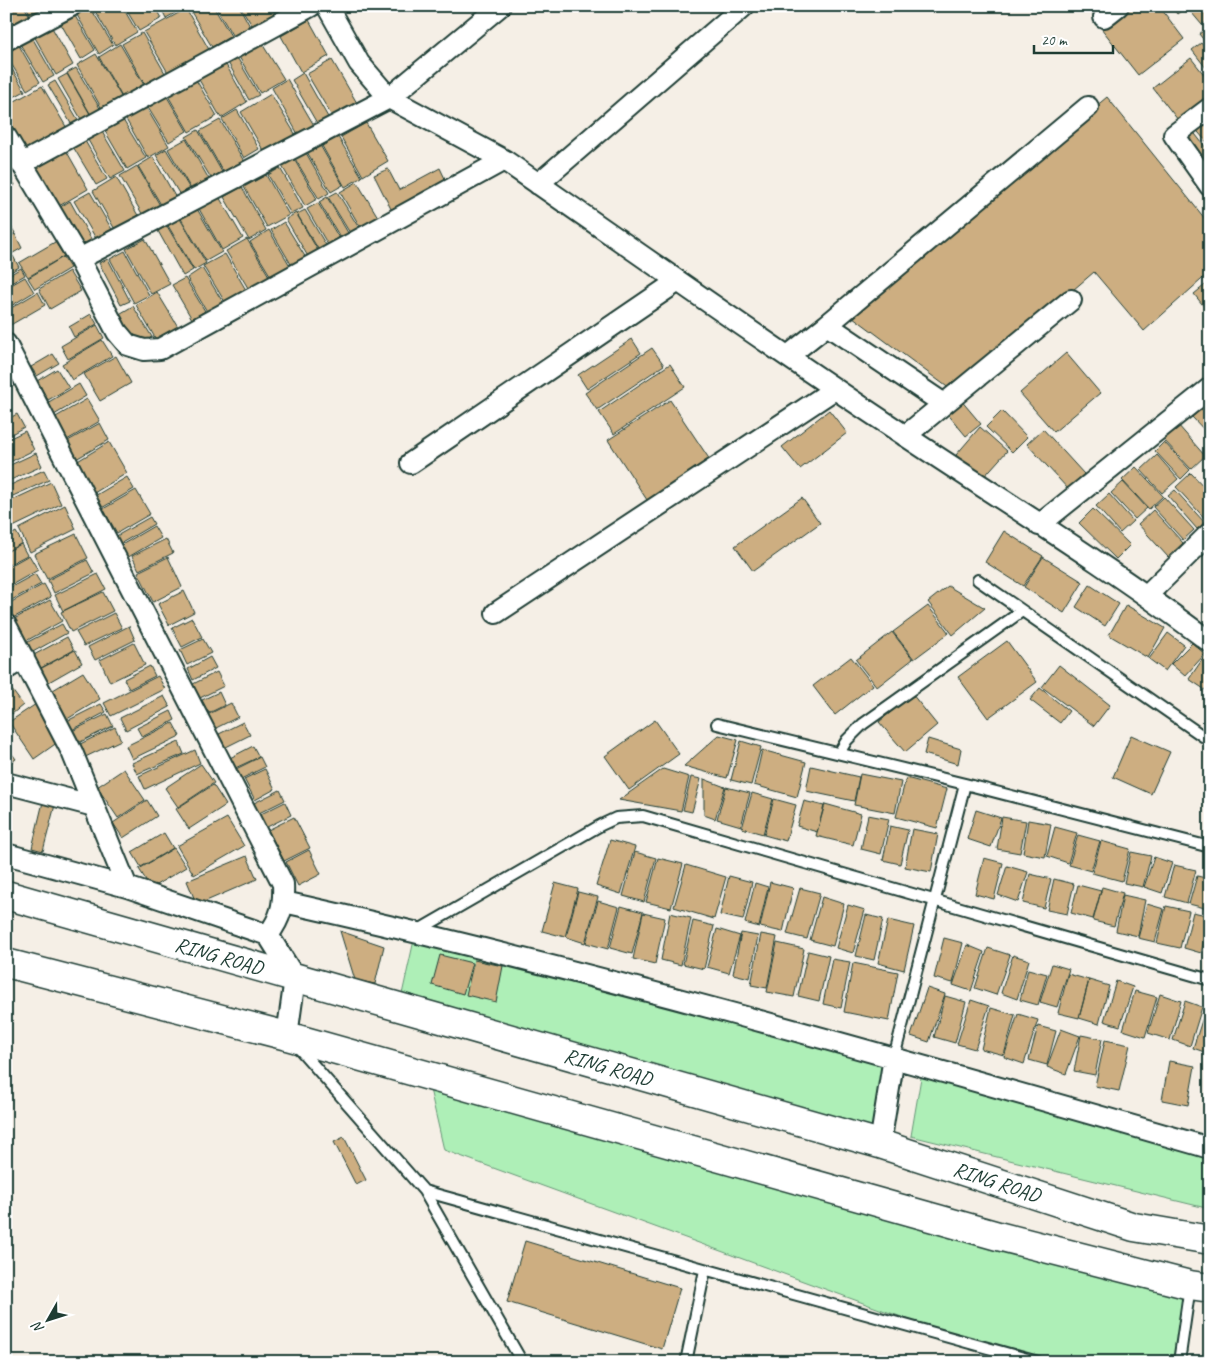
<svg xmlns="http://www.w3.org/2000/svg" width="1216" height="1368" font-family="Caveat,sans-serif">
  <style>
    .green { fill: #aeefb7; stroke: #669676 }
    .building { fill: #cdae81; stroke: #1f3d34 }
    .lines { fill: none; stroke-linecap: round; stroke-linejoin: round }
    .lane-casing { stroke: #1f3d34; stroke-width: 14 }
    .street-casing { stroke: #1f3d34; stroke-width: 24 }
    .primary-casing { stroke: #1f3d34; stroke-width: 31 }
    .lane { stroke: #fff; stroke-width: 10 }
    .street { stroke: #fff; stroke-width: 20 }
    .primary { stroke: #fff; stroke-width: 28 }
    .labels { text-anchor: middle; stroke-width: 4; stroke-linejoin: round; paint-order: stroke }
    .street-label { font-size: 21px; fill: #1f3d34; stroke: #fff }
  </style>
  <rect width="100%" height="100%" fill="#f5efe6"/>
  <filter id="ink" filterUnits="userSpaceOnUse"><feTurbulence type="fractalNoise" baseFrequency=".02" numOctaves="2"/><feDisplacementMap in="SourceGraphic" scale="10" xChannelSelector="R" yChannelSelector="G"/><feConvolveMatrix kernelMatrix="1 2 1 2 8 2 1 2 1" color-interpolation-filters="sRGB"/></filter>
  <g filter="url(#ink)">
    <!-- green -->
    <path class="green" d="M416 931 894 1057 880 1144 399 1008Z
      M923 1066 1210 1148V1209L911 1136Z
      M427 1076 1190 1285 1179 1362H1038L981 1346 444 1150Z"/>
    <!-- building -->
    <path class="building" d="M6 6H24L31 18 15 27 6 11Z
      M26 6H49L50 8 32 18Z
      M92 6H122L137 32 115 45Z
      M124 6H155L162 18 139 31Z
      M160 6H186V7L166 18Z
      M197 6H213L231 36 212 47 190 10Z
      M215 6H239L252 30 235 40Z
      M240 6H271L277 17 255 30Z
      M272 6H296L278 17Z
      M1128 6H1159L1184 39 1138 75 1101 28Z
      M1171 6H1186V7L1177 14Z
      M1186 6H1210V19L1202 25Z
      M90 7 113 45 99 54 77 15Z
      M186 9 211 53 170 76 144 32Z
      M75 16 95 50 81 59 61 24Z
      M309 20 329 56 301 72 281 36Z
      M50 24 73 65 56 75 33 34Z
      M1210 26V48L1199 34Z
      M29 32 54 76 43 82 17 39Z
      M142 33 165 73 145 85 122 44Z
      M17 42 40 82 27 90 6 55V48Z
      M261 42 284 79 260 93 238 55Z
      M1201 43 1210 54V73L1192 50Z
      M120 44 144 85 122 97 99 57Z
      M96 54 122 98 102 109 77 65Z
      M235 54 259 95 249 100 226 59Z
      M1191 58 1210 82V96L1178 120 1153 88Z
      M6 59 25 91 10 99 6 92Z
      M332 60 357 103 333 118 307 74Z
      M225 63 247 102 221 118 198 78Z
      M76 68 101 110 91 115 67 73Z
      M303 73 329 119 318 125 292 80Z
      M67 74 90 114 81 119 58 79Z
      M195 78 217 116 189 132 167 94Z
      M287 79 315 127 299 136 272 88Z
      M55 81 80 123 73 127 48 85Z
      M42 86 68 130 23 156 6 128V106Z
      M271 94 297 137 266 155 241 112Z
      M166 95 187 131 169 142 147 106Z
      M1107 97 1210 225V272L1144 331 1094 272 954 392 849 314Z
      M144 104 169 146 148 158 124 116Z
      M237 110 259 149 244 158 222 119Z
      M120 115 146 158 127 169 102 126Z
      M1203 119 1210 128V146L1193 126Z
      M220 120 245 163 225 175 200 131Z
      M366 123 388 161 363 176 341 137Z
      M98 125 125 171 110 179 84 133Z
      M1188 125 1210 153V157L1204 161 1180 131Z
      M198 130 222 172 211 178 186 137Z
      M81 134 107 179 96 185 69 140Z
      M338 137 362 177 345 187 322 146Z
      M186 139 210 181 192 191 168 149Z
      M317 140 343 185 331 192 304 147Z
      M63 145 88 189 54 209 29 165Z
      M166 149 190 189 180 195 156 155Z
      M305 151 329 193 319 199 294 157Z
      M153 157 177 200 163 208 138 166Z
      M294 159 317 199 305 206 282 166Z
      M137 166 161 207 144 217 120 176Z
      M280 168 303 208 291 214 268 175Z
      M440 168 449 187 394 215 374 175 388 169 399 190Z
      M6 169 15 185 6 191Z
      M266 175 289 215 267 227 244 187Z
      M116 177 140 219 117 233 93 191Z
      M357 182 381 222 363 232 340 192Z
      M242 187 266 230 249 240 224 197Z
      M90 192 114 233 98 242 74 201Z
      M337 192 362 233 353 238 328 197Z
      M218 195 243 238 222 250 198 207Z
      M327 197 351 238 343 242 319 202Z
      M70 201 95 246 81 253 57 209Z
      M318 203 342 243 331 250 307 209Z
      M196 207 222 252 206 261 180 217Z
      M305 210 330 252 323 257 297 214Z
      M296 213 320 254 310 260 286 219Z
      M179 217 206 263 194 270 167 224Z
      M284 222 309 263 295 271 271 230Z
      M9 223 15 233 6 238V225Z
      M167 226 193 270 183 276 158 231Z
      M269 230 292 269 273 280 250 242Z
      M15 234 22 248 6 257V239Z
      M145 239 170 284 151 294 126 249Z
      M247 239 272 281 251 293 226 251Z
      M55 242 64 256 28 277 19 263Z
      M125 251 149 295 134 303 110 259Z
      M225 254 246 290 225 302 203 266Z
      M13 256 19 267 6 275V260Z
      M63 257 70 268 35 289 28 278Z
      M108 259 130 301 121 305 99 263Z
      M21 268 25 275 6 286V277Z
      M202 268 224 304 208 313 187 278Z
      M69 271 81 291 50 309 39 289Z
      M25 277 34 292 6 309V288Z
      M185 278 205 311 192 319 172 285Z
      M1210 281V314L1194 294Z
      M38 292 45 305 7 327 6 311Z
      M157 292 183 335 161 348 136 305Z
      M133 306 152 337 137 346 116 316Z
      M91 314 97 324 74 337 69 327Z
      M97 325 104 338 68 359 61 346Z
      M632 339 641 353 587 389 578 375Z
      M102 340 112 356 72 380 62 364Z
      M652 348 664 365 597 410 585 393Z
      M1066 353 1100 393 1054 432 1020 393Z
      M53 354 59 363 37 376 31 367Z
      M116 356 131 383 100 401 84 374Z
      M670 364 685 387 614 434 599 412Z
      M57 369 69 388 48 400 37 381Z
      M79 384 86 396 49 418 42 406Z
      M87 399 100 421 67 440 54 418Z
      M960 399 981 424 966 436 946 412Z
      M670 400 710 460 647 500 608 440Z
      M1205 406 1210 411V436L1192 417Z
      M829 410 847 433 800 469 782 447Z
      M1002 411 1027 437 1012 452 986 427Z
      M17 414 24 427 6 437V420Z
      M100 423 109 440 76 459 66 442Z
      M1178 425 1205 456 1191 469 1163 439Z
      M980 427 1007 451 982 479 956 455Z
      M1043 429 1084 474 1068 489 1027 444Z
      M25 431 34 450 6 464V440Z
      M109 442 127 473 94 493 76 462Z
      M1164 442 1190 470 1181 479 1155 451Z
      M36 453 42 466 6 482V467Z
      M1157 455 1178 479 1162 493 1141 470Z
      M1136 467 1163 496 1149 509 1122 480Z
      M44 470 49 480 6 499V487Z
      M1191 473 1210 493 1209 523 1176 487Z
      M127 477 134 489 100 509 93 497Z
      M51 482 61 504 13 527 6 513V503Z
      M1123 482 1147 508 1135 519 1111 493Z
      M136 490 150 514 117 533 103 509Z
      M1175 490 1205 523 1197 529 1168 496Z
      M1109 494 1133 521 1120 533 1096 506Z
      M1164 497 1194 530 1183 540 1153 507Z
      M802 498 820 523 753 571 735 546Z
      M65 505 76 529 30 552 19 529Z
      M1093 509 1130 545 1116 559 1079 523Z
      M1153 510 1183 543 1168 557 1138 524Z
      M150 517 154 524 118 545 113 538Z
      M154 526 161 538 125 559 118 547Z
      M1004 531 1043 556 1023 586 985 562Z
      M16 532 22 543 6 552V538Z
      M76 534 88 558 47 579 34 554Z
      M166 539 173 553 139 570 132 556Z
      M21 544 27 555 6 566V552Z
      M29 555 38 570 6 588V568Z
      M168 557 182 587 153 602 138 572Z
      M1043 557 1083 582 1064 613 1024 587Z
      M87 560 94 573 54 593 48 580Z
      M35 574 41 584 6 603V590Z
      M98 574 106 589 63 611 55 595Z
      M44 584 51 597 13 618 6 605Z
      M1090 585 1119 604 1105 626 1076 607Z
      M948 586 985 608 953 635 928 602Z
      M184 591 194 612 169 625 158 604Z
      M103 592 113 611 71 632 61 612Z
      M50 600 62 621 26 641 14 619Z
      M1126 605 1165 628 1148 658 1109 635Z
      M928 606 949 633 914 659 893 632Z
      M114 613 122 628 84 646 76 632Z
      M192 618 202 637 182 647 172 628Z
      M62 624 67 633 31 653 26 643Z
      M129 626 135 640 95 660 88 647Z
      M892 632 913 659 877 687 856 660Z
      M1168 633 1184 645 1165 671 1149 659Z
      M67 637 74 650 39 669 32 656Z
      M203 639 211 653 187 665 180 650Z
      M1007 641 1037 682 988 718 958 677Z
      M134 643 145 665 110 682 100 660Z
      M1192 643 1205 654 1185 676 1171 664Z
      M75 650 82 663 47 683 40 669Z
      M1206 654 1210 657V693L1189 679Z
      M210 657 216 668 193 680 188 669Z
      M851 657 873 685 835 715 813 686Z
      M1059 665 1110 705 1094 726 1042 687Z
      M150 666 155 676 129 689 124 679Z
      M83 672 100 699 64 721 48 693Z
      M217 672 224 686 198 699 191 685Z
      M158 676 165 689 111 716 104 703Z
      M6 682 23 705 12 714 6 706Z
      M1040 688 1069 711 1060 723 1030 700Z
      M219 692 225 705 209 713 202 700Z
      M912 694 937 725 905 752 879 722Z
      M164 696 170 707 126 730 120 718Z
      M231 703 238 717 214 729 207 715Z
      M36 704 61 740 34 759 9 722Z
      M101 704 106 712 72 730 67 721Z
      M171 711 175 720 142 737 137 728Z
      M107 714 113 726 74 745 68 733Z
      M655 720 679 754 629 790 605 756Z
      M243 722 250 735 220 750 213 737Z
      M173 723 180 736 132 759 126 746Z
      M115 727 121 740 79 760 72 748Z
      M719 735 738 740 727 778 684 766Z
      M1131 735 1170 752 1151 794 1113 777Z
      M928 739 961 749 958 764 924 754Z
      M741 741 761 747 751 785 731 780Z
      M179 742 184 754 137 774 132 763Z
      M6 746 16 759 6 766Z
      M253 746 259 757 231 770 226 760Z
      M195 750 200 763 145 789 139 776Z
      M762 750 806 762 797 797 754 785Z
      M260 757 265 767 235 782 230 772Z
      M201 764 214 783 178 807 165 788Z
      M811 766 859 777 854 801 806 791Z
      M124 769 145 800 118 818 97 787Z
      M265 769 275 789 255 800 244 779Z
      M663 769 689 777 681 811 619 800Z
      M860 774 901 782 895 813 854 805Z
      M691 777 701 779 692 812 683 810Z
      M906 778 947 789 937 828 896 817Z
      M704 779 725 787 715 819 704 815Z
      M213 785 226 805 189 829 176 809Z
      M726 787 750 793 741 826 717 819Z
      M280 790 285 800 253 816 248 806Z
      M752 793 773 799 763 834 742 828Z
      M774 799 796 805 786 841 764 835Z
      M147 800 157 816 123 838 113 823Z
      M804 801 824 806 817 832 797 826Z
      M43 802 55 805 43 851 32 848Z
      M285 802 291 815 261 830 255 817Z
      M825 804 861 814 853 845 816 836Z
      M976 810 1001 818 991 847 967 839Z
      M868 815 889 819 881 854 861 849Z
      M294 817 310 848 284 861 268 830Z
      M1002 817 1026 821 1020 853 997 849Z
      M227 818 244 846 194 875 177 846Z
      M1028 820 1051 824 1045 857 1023 853Z
      M890 826 908 830 900 864 883 860Z
      M1055 827 1077 833 1068 863 1047 856Z
      M912 829 938 834 931 872 905 867Z
      M164 833 173 848 141 867 132 852Z
      M1078 835 1100 841 1091 871 1069 865Z
      M610 840 635 847 621 894 596 886Z
      M1101 841 1130 849 1122 881 1092 873Z
      M174 848 186 867 151 888 139 869Z
      M309 850 321 874 298 886 286 862Z
      M635 852 656 858 644 902 623 896Z
      M1131 852 1151 856 1143 887 1124 883Z
      M247 856 257 879 197 905 187 881Z
      M1154 857 1172 863 1162 893 1144 887Z
      M658 858 683 864 671 908 646 902Z
      M984 858 1003 863 994 899 975 894Z
      M686 865 726 877 714 919 674 907Z
      M1174 865 1196 870 1187 903 1165 897Z
      M1007 866 1028 872 1018 902 998 895Z
      M1030 874 1051 879 1044 908 1023 903Z
      M729 876 752 882 743 920 720 915Z
      M1197 876 1210 879 1209 909 1189 904Z
      M1054 879 1074 884 1067 914 1047 910Z
      M770 882 793 888 783 932 760 927Z
      M555 883 578 889 565 937 542 931Z
      M755 883 768 887 759 927 745 923Z
      M1078 885 1101 891 1093 919 1071 913Z
      M1102 887 1123 893 1114 926 1093 921Z
      M800 888 820 893 807 939 787 934Z
      M578 892 598 897 585 943 566 937Z
      M1123 895 1145 900 1138 936 1116 931Z
      M822 897 844 904 833 946 810 940Z
      M598 901 619 907 608 949 586 943Z
      M1147 904 1164 909 1155 942 1138 938Z
      M848 905 865 910 853 953 836 948Z
      M621 906 643 912 632 954 610 948Z
      M1166 906 1189 911 1180 948 1157 943Z
      M1193 912 1210 916 1201 953 1184 948Z
      M643 913 665 918 655 964 633 959Z
      M670 913 691 918 681 965 661 960Z
      M866 915 883 919 874 960 856 956Z
      M888 920 914 926 904 970 878 963Z
      M693 921 714 926 704 969 683 964Z
      M717 929 740 936 729 973 707 967Z
      M340 931 384 946 375 984 355 980Z
      M741 933 758 936 750 978 733 974Z
      M761 934 777 937 767 988 751 985Z
      M944 938 963 943 953 983 934 978Z
      M777 943 804 949 794 997 767 992Z
      M967 945 984 952 971 991 953 985Z
      M988 948 1010 955 996 995 975 988Z
      M808 951 829 956 819 1001 798 996Z
      M440 955 472 963 463 994 432 985Z
      M1013 955 1029 960 1017 999 1001 993Z
      M832 959 850 962 841 1008 823 1004Z
      M474 960 503 966 496 1002 466 995Z
      M853 963 898 972 889 1021 844 1012Z
      M1052 964 1069 969 1057 1007 1040 1002Z
      M1028 969 1047 974 1038 1005 1020 1000Z
      M1068 974 1089 980 1079 1018 1058 1013Z
      M1089 980 1109 986 1099 1024 1079 1018Z
      M1116 981 1133 987 1120 1026 1104 1021Z
      M927 988 945 994 929 1042 911 1036Z
      M1135 991 1157 997 1145 1037 1123 1030Z
      M1160 994 1181 1001 1170 1040 1148 1033Z
      M945 996 966 1002 955 1043 934 1037Z
      M971 1000 989 1006 975 1049 957 1044Z
      M1185 1001 1202 1007 1190 1046 1173 1040Z
      M991 1008 1015 1015 1004 1055 981 1049Z
      M1206 1008 1210 1009V1054L1193 1048Z
      M1018 1014 1038 1020 1024 1064 1004 1057Z
      M1038 1026 1056 1031 1047 1065 1029 1060Z
      M1061 1029 1080 1036 1066 1074 1047 1067Z
      M1081 1035 1102 1039 1095 1075 1074 1071Z
      M1105 1040 1130 1045 1119 1091 1095 1086Z
      M1169 1061 1195 1066 1188 1105 1162 1100Z
      M344 1137 366 1180 356 1185 334 1142Z
      M525 1241 680 1288 662 1349 507 1302Z"/>
    <g class="lines">
      <defs>
        <path id="lane" d="M978 580 1210 741
          M717 724 965 784 894 1057
          M839 753 847 740 863 724 1022 611
          M965 784 1210 847
          M417 931 601 825 616 818 643 816 1210 980
          M296 1045 424 1191 1038 1362
          M424 1191 522 1362
          M686 1362 705 1270
          M1179 1362 1190 1286"/>
        <path id="street" d="M327 6 359 63 389 98 500 6
          M1104 17 1118 6
          M6 40 71 6
          M1210 108 1174 135 1210 186
          M6 137 79 259 117 332 128 345 144 350 160 349 504 160C630 247 755 336 883 421 992 494 1105 563 1210 642
          M21 164 311 6
          M538 184 744 6
          M79 259 389 98 504 160
          M6 344 283 884C284 905 281 918 268 935L295 978 287 1036
          M788 356 827 325
          M944 404 827 325 1088 107
          M905 436 1071 300
          M411 463 678 281
          M1039 525 1210 388
          M1147 595 1210 533
          M496 613 835 389
          M6 625 72 752 127 887
          M6 669 24 658
          M6 783 94 806
          M6 854 127 887 268 935
          M284 902C595 971 903 1060 1210 1148
          M880 1144 894 1057"/>
        <path id="primary" d="M6 895 880 1144 1134 1227 1210 1240
          M6 963 287 1036 998 1236 1190 1285 1210 1288"/>
      </defs>
      <!-- lane casing -->
      <use href="#lane" class="lane-casing"/>
      <!-- street casing -->
      <use href="#street" class="street-casing"/>
      <!-- primary casing -->
      <use href="#primary" class="primary-casing"/>
      <!-- lane -->
      <use href="#lane" class="lane"/>
      <!-- street -->
      <use href="#street" class="street"/>
      <!-- primary -->
      <use href="#primary" class="primary"/>
    </g>
  </g>
  <g class="labels">
    <!-- street labels -->
    <g class="street-label">
      <text transform="translate(219 956) rotate(16)" y="7">RING ROAD</text>
      <text transform="translate(608 1067) rotate(16)" y="7">RING ROAD</text>
      <text transform="translate(997 1182) rotate(18)" y="7">RING ROAD</text>
    </g>
  </g>
  <!-- margin -->
  <rect width="1216" height="1368" fill="none" stroke="#fff" stroke-width="25"/>
  <rect x="12" y="12" width="1191" height="1343" fill="none" stroke="#1f3d34" stroke-width="2" filter="url(#ink)"/>
  <!-- north arrow -->
  <g transform="translate(48 1320) rotate(231)" stroke="#ffffff" stroke-width="4" paint-order="stroke">
  <path d="M0-4L9 19L0 12L-9 19Z" fill="#1f3d34"/>
  <text y="-8" font-size="14" font-weight="bold" text-anchor="middle" fill="#1f3d34">N</text>
  </g>
  <!-- scale -->
  <path d="M1034 45v8h79v-8" fill="none" stroke="#1f3d34" stroke-width="2.5"/>
  <text x="1041" y="45" font-size="15" fill="#1f3d34" stroke="#ffffff" stroke-width="4" paint-order="stroke">20 m</text>
</svg>
